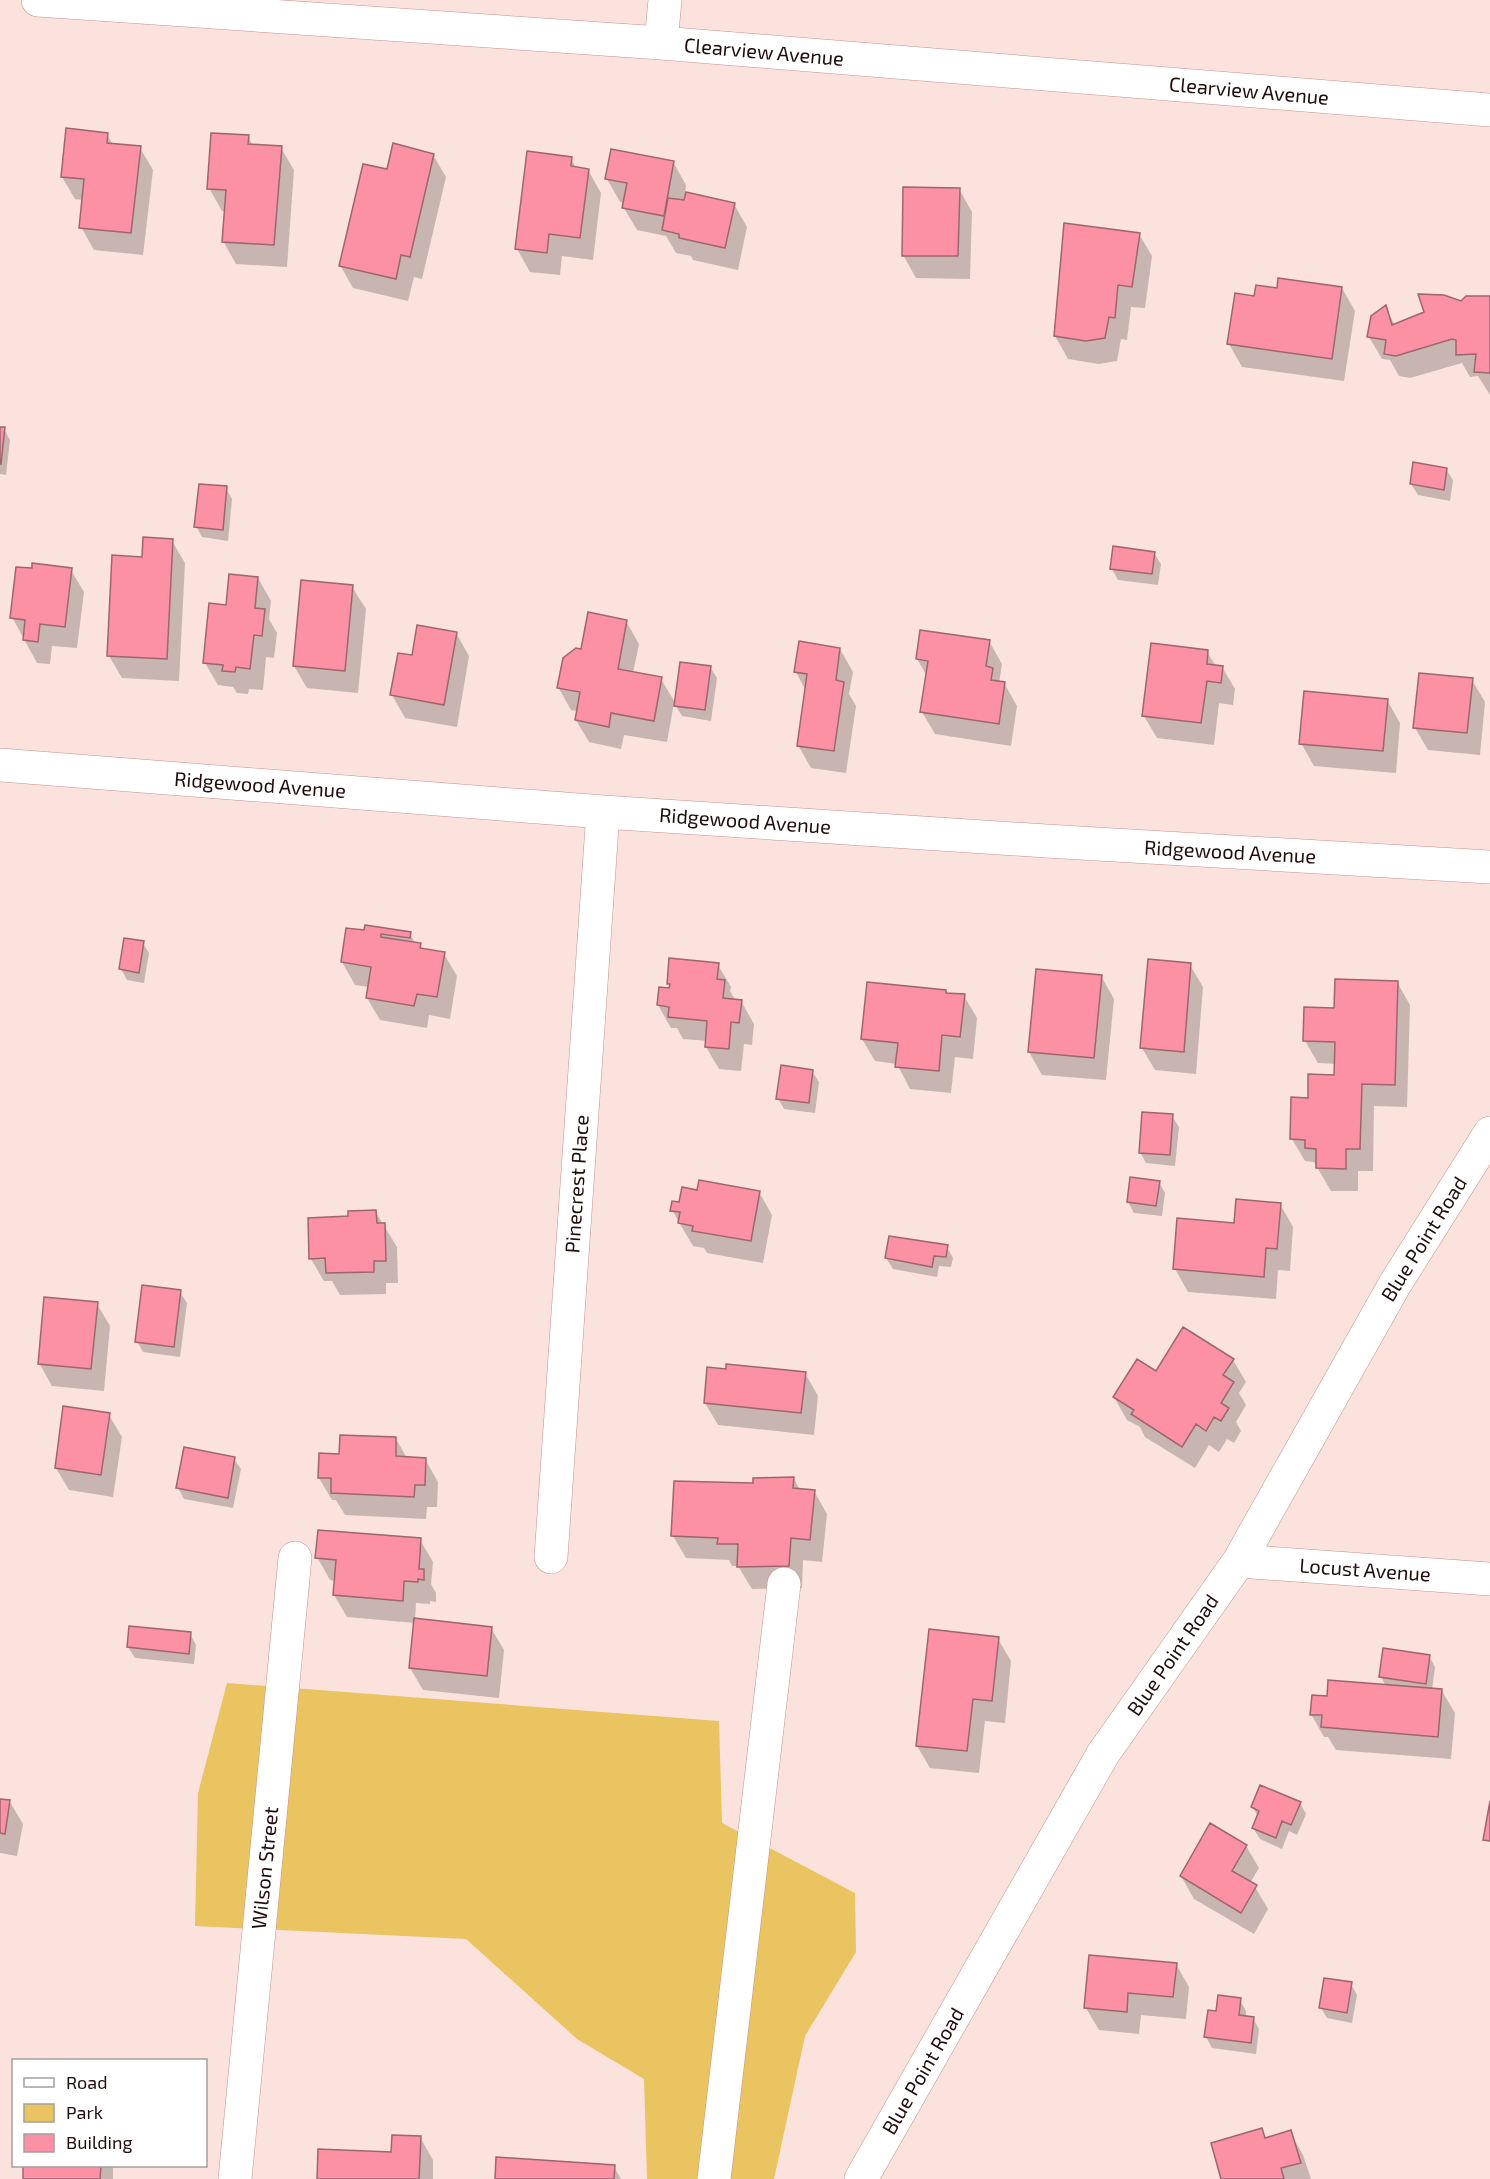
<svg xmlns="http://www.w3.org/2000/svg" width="1490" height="2179" font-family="'Exo 2',sans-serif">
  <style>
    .green { fill: #e9c461 }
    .shadow { fill: #0003 }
    .building { fill: #fc90a4; stroke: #9d666f; stroke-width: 1.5 }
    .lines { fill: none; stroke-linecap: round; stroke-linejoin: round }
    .minor-casing { stroke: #ca9188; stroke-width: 34 }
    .minor { stroke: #fff; stroke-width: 33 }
    .labels { text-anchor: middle; stroke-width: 4.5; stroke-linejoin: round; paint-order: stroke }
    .street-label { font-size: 20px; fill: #200c09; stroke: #fff }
  </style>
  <rect width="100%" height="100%" fill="#fbe2dd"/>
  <!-- green -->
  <path class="green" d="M227 1683 719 1721 722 1823 855 1893 856 1952 805 2036 774 2179H647L644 2079 577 2039 466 1939 195 1926 198 1793Z"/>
  <!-- shadow -->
  <path class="shadow" d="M107 134 113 145 140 148 153 170 143 255 94 250 81 227 84 200 75 199 62 177Z
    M248 136 253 146 281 148 294 170 287 267 236 264 223 241 225 211H222L209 188Z
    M433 155 446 177 422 279 414 277 408 301 353 288 340 265 388 171Z
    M571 159 577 169 588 170 601 193 593 260 562 256 560 275 530 272 517 249Z
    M673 162 686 185 685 194 734 204 747 227 738 270 693 260 691 256 676 253 666 236 637 230 624 208 625 203 620 202 607 179Z
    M959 189 972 212 970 279 916 278 903 255Z
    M1139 234 1152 256 1145 308 1131 307 1127 340 1121 339 1117 361 1099 364 1068 359 1055 336Z
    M1342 288 1355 311 1344 381 1242 367 1229 344 1255 298 1278 290Z
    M1490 298V395L1478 376 1470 377 1462 363 1410 378 1399 376 1390 360 1382 359 1369 337 1385 307 1395 325 1461 303Z
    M0 428 4 429 10 440 6 475 0 474Z
    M1446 469 1453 480 1450 501 1418 495 1411 484Z
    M226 488 232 499 228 541 202 537 196 526Z
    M172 541 185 563 179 681 122 678 109 656 143 558Z
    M1154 553 1161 564 1158 585 1118 580 1112 569Z
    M71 570 84 592 77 648 52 646 50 664 37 663 12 617Z
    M258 578 271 601 269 619 277 633 274 658 266 657 263 690 249 689 248 694 237 693 233 687 218 685 205 663 227 606Z
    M352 587 366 609 358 693 307 688 294 666Z
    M626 621 639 644 633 673 661 679 676 704 710 667 717 678 711 721 682 716 674 703 667 742 624 735 621 749 589 742 576 720 578 711 571 710 558 687 582 651Z
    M456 633 469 656 457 727 405 718 392 695 413 657Z
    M989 641 1002 664 999 683H1004L1017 706 1011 746 935 734 922 712 927 676 917 659Z
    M840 649 853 672 849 694 856 706 846 773 811 768 798 745 806 691 796 672Z
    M1207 652 1216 666 1222 667 1235 689 1233 705 1219 703 1214 745 1157 738 1144 716Z
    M1472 680 1485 702 1480 755 1428 750 1415 728Z
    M1387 700 1400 723 1396 773 1314 766 1301 743Z
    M348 930 410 934 416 944 420 945 423 950 444 954 457 976 450 1019 429 1015 427 1028 380 1020 367 998 369 987 355 985 342 962Z
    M143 943 149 953 144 983 127 980 121 969Z
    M718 965 731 987 730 991 736 1001H741L754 1024 752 1045 744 1044 741 1071 719 1069 706 1047 707 1041 683 1039 677 1028H671L658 1005 671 988 669 983Z
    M1190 965 1203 987 1196 1074 1155 1070 1142 1048Z
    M1101 976 1114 999 1106 1080 1042 1075 1029 1052Z
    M1397 982 1410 1005 1407 1107 1374 1106 1373 1171H1358V1191H1331L1314 1162 1305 1161 1292 1139 1309 1100 1336 1077V1064L1318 1063 1305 1041 1336 1009Z
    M945 991 947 994 964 996 977 1018 973 1059 955 1057 951 1093 910 1089 897 1064 875 1061 862 1039Z
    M812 1071 819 1082 815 1113 784 1109 778 1098Z
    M1172 1116 1179 1127 1175 1166 1146 1163 1140 1152Z
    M1159 1182 1165 1193 1162 1216 1134 1213 1128 1202Z
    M698 1191 759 1192 772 1215 763 1263 707 1253 704 1248 693 1246 672 1210Z
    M1280 1204 1293 1227 1290 1271 1278 1270 1276 1299 1188 1292 1175 1269 1235 1224Z
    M375 1211 397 1247 398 1283H386V1294L340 1295 332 1281H324L311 1259 349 1218Z
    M947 1247 953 1258 951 1267 939 1266 937 1277 893 1269 886 1258Z
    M180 1292 187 1303 180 1357 143 1352 137 1341Z
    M97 1304 110 1326 104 1391 52 1386 39 1363Z
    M1233 1360 1246 1382 1239 1393 1246 1405 1236 1422 1241 1431 1234 1443 1227 1439 1219 1452 1209 1445 1195 1468 1145 1437 1140 1427 1127 1420 1114 1397 1157 1373Z
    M805 1373 818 1396 814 1435 718 1425 705 1403Z
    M109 1415 122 1437 113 1497 69 1490 56 1468Z
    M396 1439 407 1458 425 1459 438 1482 437 1507H427L426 1519 345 1515 336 1500H332L319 1478 340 1456Z
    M234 1459 241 1469 233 1508 184 1499 178 1488Z
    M794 1479 800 1490 814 1491 827 1514 822 1562 803 1560 802 1588 752 1589 738 1566H732L729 1560 686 1558 673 1536 754 1484Z
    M420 1540 433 1562 431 1584 436 1593V1602L430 1601V1604L416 1603 415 1620 491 1628 504 1650 499 1698 423 1690 410 1668 415 1623 347 1617 334 1595 335 1581 330 1580 317 1557Z
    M190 1634 196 1645 194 1664 135 1658 128 1647Z
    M998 1639 1011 1661 1005 1723 985 1721 979 1773 930 1768 917 1746Z
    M1429 1656 1435 1667 1432 1690 1442 1691 1455 1713 1451 1759 1336 1750 1328 1737H1324L1311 1714 1329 1697 1386 1686 1381 1677Z
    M0 1801 10 1802 23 1824 17 1856 0 1853Z
    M1300 1803 1306 1814 1297 1835 1289 1831 1282 1849 1260 1839 1253 1828 1258 1817 1253 1807Z
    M1246 1846 1259 1868 1250 1883 1255 1887 1268 1909 1254 1934 1194 1899 1181 1876Z
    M1176 1964 1189 1987 1186 2019 1141 2015 1139 2034 1099 2030 1086 2008Z
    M1351 1984 1357 1995 1352 2023 1327 2018 1321 2008Z
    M1240 2000 1246 2011V2017L1253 2018 1259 2029 1256 2054 1212 2048 1206 2037 1217 2013Z
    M1261 2130 1266 2139 1290 2132 1303 2155 1311 2179H1223Z
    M420 2137 433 2160V2179H318L393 2154Z
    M24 2166H113V2179H24Z
    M614 2167 621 2179H496Z"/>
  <!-- building -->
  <path class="building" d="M66 128 108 133 107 143 141 146 131 233 79 228 84 179 61 177Z
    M211 133 249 135 248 144 282 146 274 245 222 242 226 190 207 189Z
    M393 143 434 154 410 257 401 255 396 279 339 266 363 164 387 169Z
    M611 149 674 161 664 216 622 208 627 183 605 179Z
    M527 151 572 157 571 166 589 169 580 238 549 234 547 253 515 249Z
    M903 187 960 188 958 256H902Z
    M686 192 735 203 725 248 679 238V234L662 230 668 198 684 200Z
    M1064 223 1140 233 1132 287 1118 285 1115 318 1109 317 1105 338 1086 341 1054 336Z
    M1278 278 1342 287 1332 359 1227 344 1235 293 1254 296 1256 285 1277 288Z
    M1418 294 1444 295 1461 301 1466 296H1490V373L1474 372 1476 354 1456 355V340L1452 339 1396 356 1384 354 1386 340 1367 337 1371 316 1386 305 1392 325 1424 312Z
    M0 427H5L1 464H0Z
    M1413 462 1447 468 1444 490 1410 484Z
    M199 484 227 486 223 530 194 527Z
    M143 537 173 539 167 659 107 656 112 555 142 557Z
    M1113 546 1155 552 1152 574 1110 569Z
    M32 563 72 568 65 627 40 624 38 642 23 640 25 620 10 618 16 567 32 568Z
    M229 574 258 577 255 608 265 609 262 636 254 635 250 669 236 667 235 672 222 671 223 665 203 663 209 603 226 605Z
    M301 580 353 585 345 671 293 666Z
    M588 612 627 620 618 669 662 677 654 721 611 713 609 727 575 720 580 692 557 688 563 658 576 648 581 649Z
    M417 625 457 632 444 705 390 695 398 653 412 655Z
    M920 630 990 640 986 666 993 668 991 680 1005 682 999 724 920 712 928 661 916 659Z
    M799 641 840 648 836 680 844 682 834 751 797 746 807 674 794 672Z
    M1151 643 1208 650 1207 664 1223 666 1221 683 1207 681 1201 723 1142 716Z
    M680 662 711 666 705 710 674 706Z
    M1419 673 1473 678 1467 733 1413 728Z
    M1304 691 1388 699 1383 751 1299 744Z
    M365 925 411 932 410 938 381 934V937L421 943 420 948 445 952 437 997 417 994 414 1006 366 998 371 967 341 962 346 928 364 930Z
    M124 938 144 941 139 973 119 969Z
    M669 958 719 963 717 979 725 980 723 998 742 1000 739 1023 731 1022 729 1049 705 1047 707 1021 668 1017 669 1007 657 1005 659 987 669 988 670 984H667Z
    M1148 959 1191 963 1184 1052 1140 1048Z
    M1036 969 1102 975 1094 1058 1028 1052Z
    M1335 979 1398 981 1395 1085 1362 1084 1360 1149H1346V1169L1316 1168V1149L1305 1148V1140L1290 1139 1291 1097 1308 1098V1074L1334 1075 1335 1042 1303 1041 1304 1007 1334 1008Z
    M867 982 946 990V993L965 994 960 1037 942 1035 939 1071 895 1067 898 1043 861 1039Z
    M781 1065 813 1070 809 1103 776 1099Z
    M1142 1112 1173 1114 1170 1155 1139 1153Z
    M1130 1177 1160 1181 1156 1206 1127 1202Z
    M699 1180 760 1191 751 1241 692 1231 693 1226 678 1223 680 1212 670 1211 672 1201 679 1202 682 1187 697 1190Z
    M1236 1199 1281 1203 1277 1249 1266 1248 1264 1277 1173 1269 1177 1218 1234 1223Z
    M376 1210 377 1223H385L386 1261H374V1272L326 1273 325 1258 309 1259 308 1218 348 1216V1211Z
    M889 1236 948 1245 946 1257 934 1256 932 1267 885 1258Z
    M142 1285 181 1290 174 1347 135 1342Z
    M44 1297 98 1302 91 1369 38 1364Z
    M1183 1327 1234 1359 1223 1375 1234 1382 1221 1403 1229 1408 1221 1421 1214 1417 1206 1431 1196 1424 1182 1447 1131 1414 1134 1410 1113 1397 1137 1359 1156 1371Z
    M726 1364 806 1372 801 1413 704 1403 707 1367 726 1369Z
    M63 1406 110 1413 101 1475 55 1468Z
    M340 1435 396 1437V1456L426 1458 425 1485H415L414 1497 331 1493V1478H318L319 1453 339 1454Z
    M184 1447 235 1457 228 1498 176 1488Z
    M794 1477 793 1488 815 1490 810 1540 791 1538 789 1566 737 1567 738 1544H717L718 1538 671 1536 674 1481 753 1483V1478Z
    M318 1530 421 1538 419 1569H424V1580L418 1579V1582L404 1581 403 1601 333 1595 336 1560 315 1558Z
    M414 1618 492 1627 487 1676 409 1668Z
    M129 1626 191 1632 189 1654 127 1647Z
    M929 1629 999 1637 992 1701 973 1699 967 1751 916 1746Z
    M1383 1648 1430 1655 1426 1684 1379 1677Z
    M1328 1680 1442 1689 1438 1737 1321 1727 1322 1715H1310L1312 1695 1327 1696Z
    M1260 1785 1301 1802 1291 1825 1282 1821 1276 1838 1252 1828 1259 1811 1251 1807Z
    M0 1799 10 1800 5 1834 0 1833Z
    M1490 1801V1841L1483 1840Z
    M1210 1823 1247 1845 1232 1871 1257 1885 1241 1913 1180 1876Z
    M1089 1955 1177 1963 1173 1997 1128 1993 1127 2012 1084 2008Z
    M1324 1978 1352 1982 1347 2013 1319 2008Z
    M1218 1995 1241 1998 1239 2015 1254 2017 1251 2043 1204 2037 1208 2010 1216 2011Z
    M1262 2128 1265 2138 1291 2130 1301 2163 1281 2168 1284 2179H1221L1211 2143Z
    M392 2135 421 2136 419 2179H317L318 2149 391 2152Z
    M496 2157 615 2165 614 2179H495Z
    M23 2166H101L100 2179H23Z"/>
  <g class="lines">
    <defs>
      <path id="minor" d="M38 0 661 43 1490 110
        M661 43 665 0
        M0 765 603 812 1046 841 1490 867
        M551 1557 603 812
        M1239 1561 1490 1579
        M235 2179 295 1558
        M714 2179 784 1584
        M861 2179 1103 1754 1239 1561 1395 1284 1490 1133"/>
    </defs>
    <!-- minor casing -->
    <use href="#minor" class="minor-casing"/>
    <!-- minor -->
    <use href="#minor" class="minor"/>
  </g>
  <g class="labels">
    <!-- street labels -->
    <g class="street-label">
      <text transform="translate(764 52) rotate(5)" y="7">Clearview Avenue</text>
      <text transform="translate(1249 91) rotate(5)" y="7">Clearview Avenue</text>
      <text transform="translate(260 785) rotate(4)" y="7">Ridgewood Avenue</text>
      <text transform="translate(745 821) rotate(4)" y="7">Ridgewood Avenue</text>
      <text transform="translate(1230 852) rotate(3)" y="7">Ridgewood Avenue</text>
      <text transform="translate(577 1184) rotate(-86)" y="7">Pinecrest Place</text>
      <text transform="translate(1424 1239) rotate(-58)" y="7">Blue Point Road</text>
      <text transform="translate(1365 1570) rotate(4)" y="7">Locust Avenue</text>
      <text transform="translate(1173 1655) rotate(-55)" y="7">Blue Point Road</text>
      <text transform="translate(265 1868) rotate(-84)" y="7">Wilson Street</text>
      <text transform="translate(923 2071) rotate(-60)" y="7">Blue Point Road</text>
    </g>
  </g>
  <!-- legend -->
  <rect x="12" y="2059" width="195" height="108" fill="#ffffff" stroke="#a69e9d" stroke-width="1.5"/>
  <rect x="24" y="2078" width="30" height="9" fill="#ffffff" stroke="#a69e9d" stroke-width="1.5"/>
  <text x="66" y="2089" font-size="18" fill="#200c09">Road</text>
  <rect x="24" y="2104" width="30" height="18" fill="#e9c461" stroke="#a69e9d" stroke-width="1.5"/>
  <text x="66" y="2119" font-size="18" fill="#200c09">Park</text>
  <rect x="24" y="2134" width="30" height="18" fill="#fc90a4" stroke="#a69e9d" stroke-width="1.5"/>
  <text x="66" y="2149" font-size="18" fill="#200c09">Building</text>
</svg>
